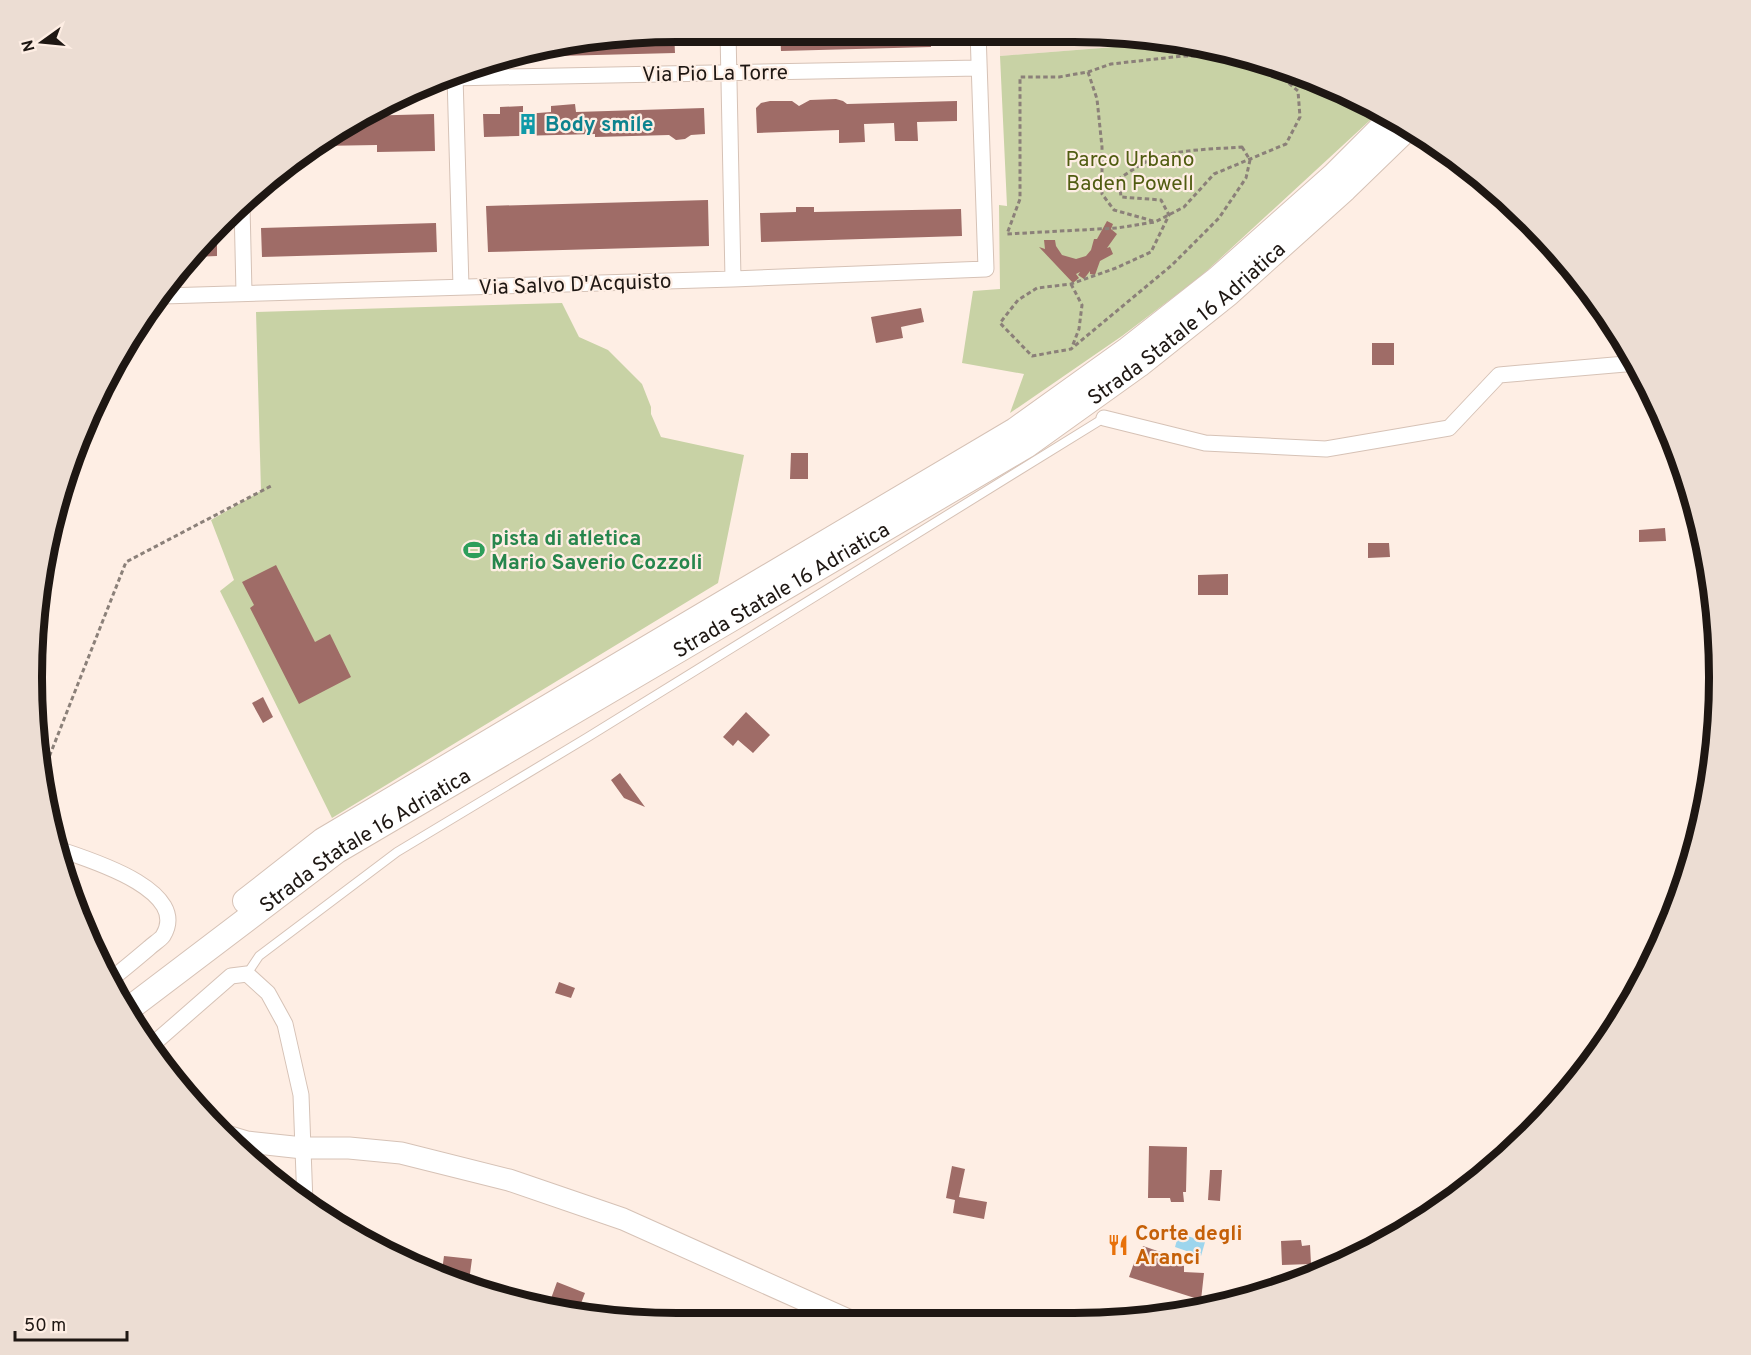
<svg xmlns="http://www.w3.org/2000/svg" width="1751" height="1355" font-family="Overpass,sans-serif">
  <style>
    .built { fill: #f3ded0 }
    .green { fill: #c8d2a5 }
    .water { fill: #9dd5ed }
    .building { fill: #9f6c67 }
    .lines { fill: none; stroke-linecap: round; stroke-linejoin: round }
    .service-casing { stroke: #d6c2b6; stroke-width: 10 }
    .minor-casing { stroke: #d6c2b6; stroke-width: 17 }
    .secondary-casing { stroke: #d6c2b6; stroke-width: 23 }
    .trunk-casing { stroke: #d6c2b6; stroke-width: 26 }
    .path { stroke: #8b8079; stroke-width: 3; stroke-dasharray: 4.5 3; stroke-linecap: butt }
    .service { stroke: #fff; stroke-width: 8 }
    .minor { stroke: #fff; stroke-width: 15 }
    .secondary { stroke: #fff; stroke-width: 21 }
    .trunk { stroke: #fff; stroke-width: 24 }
    .labels { text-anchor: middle; stroke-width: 4.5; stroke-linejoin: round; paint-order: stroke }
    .street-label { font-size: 21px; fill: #1e1713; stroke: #feeee4 }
    .culture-label { font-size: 21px; font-weight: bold; fill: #0d838f; stroke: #feeee4; text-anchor: start }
    .park-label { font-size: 21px; fill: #505c11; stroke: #feeee4 }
    .leisure-label { font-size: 21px; font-weight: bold; fill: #27864d; stroke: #feeee4; text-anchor: start }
    .food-label { font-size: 21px; font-weight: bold; fill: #c56008; stroke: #feeee4; text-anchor: start }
    .rim { fill: none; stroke: #1e1713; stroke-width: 8 }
  </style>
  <rect width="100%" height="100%" fill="#feeee4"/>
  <!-- built -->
  <path class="built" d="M1000 33H1115L1165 43 1000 56Z"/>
  <!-- green -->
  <path class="green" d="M1165 43 1281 66 1360 98 1380 111 1200 277 1122 336 1010 413 1024 374 962 363 973 291 1000 289 999 205 1007 206 1000 56Z
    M562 303 579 337 608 350 642 384 651 407V414L661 437 744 455 718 583 332 818 220 591 234 580 211 520 261 491 256 312Z"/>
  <!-- water -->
  <path class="water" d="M1179 1233 1205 1242 1201 1256 1175 1247Z"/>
  <!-- building -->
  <path class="building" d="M674 32 675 53 557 56 556 47Z
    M780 32H931V47L781 51Z
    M836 99 843 101 847 104 957 101V121L917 122 918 141H895L894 123 864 124 865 142 839 143V130L757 133 756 108 761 103 770 101H792L799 106 810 100Z
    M575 104 576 112 704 108 705 134 691 135 685 139 676 140 669 135 595 137V134L484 137 483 114H500V107L523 106V113H538L551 112V106Z
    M434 114 435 151 377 152V145L318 146 354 118 360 116Z
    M708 200 709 246 488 252 486 206Z
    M796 207H814V212L961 209 962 236 761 242 760 213 796 212Z
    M1107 221 1113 224 1111 229 1117 234 1107 248 1110 247 1113 254 1100 261 1095 275 1090 274V271L1084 279 1078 275 1080 272 1076 274 1079 278 1073 283 1039 247 1045 249 1044 240H1055L1056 246 1062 255 1076 259 1086 256 1091 250 1094 239H1097Z
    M436 223 437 252 262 257 261 228Z
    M217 226V256L193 257Z
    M921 308 924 322 901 327 903 338 876 343 871 317Z
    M1372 343H1394V365H1372Z
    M791 453H808V479H790Z
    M1665 528 1666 541 1639 542V530Z
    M1368 543H1389L1390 557 1368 558Z
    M276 565 315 642 330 634 351 677 299 704 250 608 254 605 242 582Z
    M1228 574V595H1198V575Z
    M263 697 273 717 263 723 252 703Z
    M746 712 770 735 753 753 738 740 733 746 723 737Z
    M620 773 645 807 624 798 611 780Z
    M559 982 575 988 571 998 555 993Z
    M1149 1146 1187 1147 1186 1192H1183L1184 1202H1171L1170 1198H1148Z
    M952 1166 965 1169 959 1197 987 1202 984 1219 953 1213 955 1200 946 1198Z
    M1210 1170H1222L1220 1201 1208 1200Z
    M1301 1240 1302 1246 1310 1245 1311 1264 1282 1265 1281 1241Z
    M1143 1246 1181 1259 1180 1264 1184 1266V1272L1204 1273 1201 1300 1129 1277 1135 1260 1138 1261Z
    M444 1256 472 1259 469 1281 441 1278Z
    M557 1282 585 1293 577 1314 549 1304Z"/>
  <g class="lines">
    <defs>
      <path id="service" d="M247 974 259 956 397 852 588 737 1104 418"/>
      <path id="minor" d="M728 32 733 279
        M455 76 461 287
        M450 78 979 68
        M242 205 244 293
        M163 296 733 279 986 269 978 32
        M1104 418 1205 443 1326 449 1449 428 1499 375 1637 363
        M55 848C84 858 192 889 163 936 160 940 153 944 149 948 136 959 123 970 110 980
        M152 1045 231 976 247 974 268 993 285 1024 301 1095 305 1203"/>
      <path id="secondary" d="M220 1134 247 1142 303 1148H349L401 1153 509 1180 623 1219 855 1323"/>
      <g id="trunk">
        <path d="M245 901 323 840 1015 430 1128 349 1217 279 1334 175 1391 118"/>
        <path id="s1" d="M126 1011 337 851 1026 446 1139 365 1228 294 1345 189 1408 128"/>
      </g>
    </defs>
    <!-- service casing -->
    <use href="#service" class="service-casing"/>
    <!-- minor casing -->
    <use href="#minor" class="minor-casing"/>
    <!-- secondary casing -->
    <use href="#secondary" class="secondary-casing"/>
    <!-- trunk casing -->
    <use href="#trunk" class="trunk-casing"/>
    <!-- path -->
    <path class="path" d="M1233 56H1183L1111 64 1088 72 1059 77H1020V199L1007 234 1117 228 1155 222 1184 207 1214 174 1286 144 1300 117 1298 91 1265 63
      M1088 72 1097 99 1102 147V194L1114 210 1153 221
      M1242 147 1250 160 1246 178 1219 218 1172 265 1071 349 1032 356 1000 323 1018 300 1037 288 1071 284 1116 268 1151 252 1169 215 1161 200 1121 197 1119 179C1132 170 1146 160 1161 156 1187 149 1216 149 1242 147Z
      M1071 284 1082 305 1079 329 1072 347
      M44 770 126 562 271 486"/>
    <!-- service -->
    <use href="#service" class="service"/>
    <!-- minor -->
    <use href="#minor" class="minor"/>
    <!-- secondary -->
    <use href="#secondary" class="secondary"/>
    <!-- trunk -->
    <use href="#trunk" class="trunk"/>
  </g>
  <!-- icons -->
  <defs>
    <symbol id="building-bare" viewBox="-9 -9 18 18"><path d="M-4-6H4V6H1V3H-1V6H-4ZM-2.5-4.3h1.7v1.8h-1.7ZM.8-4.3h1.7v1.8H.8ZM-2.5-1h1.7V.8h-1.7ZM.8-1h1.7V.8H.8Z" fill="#0f9aa8" stroke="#feeee4" stroke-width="2.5" paint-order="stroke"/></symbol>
    <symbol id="stadium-bare" viewBox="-9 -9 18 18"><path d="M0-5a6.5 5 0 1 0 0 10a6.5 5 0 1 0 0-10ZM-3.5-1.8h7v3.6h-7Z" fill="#2e9e5b" stroke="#feeee4" stroke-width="2.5" paint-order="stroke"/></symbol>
    <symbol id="restaurant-bare" viewBox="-9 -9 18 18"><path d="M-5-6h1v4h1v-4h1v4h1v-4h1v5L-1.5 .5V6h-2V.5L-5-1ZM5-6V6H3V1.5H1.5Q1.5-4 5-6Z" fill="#e8710a" stroke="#feeee4" stroke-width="2.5" paint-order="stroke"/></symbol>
  </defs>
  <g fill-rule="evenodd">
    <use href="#building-bare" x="513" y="109" width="30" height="30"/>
    <use href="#stadium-bare" x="459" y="535" width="30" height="30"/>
    <use href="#restaurant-bare" x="1103" y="1230" width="30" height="30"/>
  </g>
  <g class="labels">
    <!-- street labels -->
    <g class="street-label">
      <text transform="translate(715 73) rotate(-1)" y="7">Via Pio La Torre</text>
      <text transform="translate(575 284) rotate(-2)" y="7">Via Salvo D'Acquisto</text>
      <text dy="7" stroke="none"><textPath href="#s1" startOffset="1266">Strada Statale 16 Adriatica</textPath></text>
      <text dy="7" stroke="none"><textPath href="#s1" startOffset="780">Strada Statale 16 Adriatica</textPath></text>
      <text dy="7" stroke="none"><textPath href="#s1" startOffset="294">Strada Statale 16 Adriatica</textPath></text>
    </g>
    <!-- culture labels -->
    <g class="culture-label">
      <text x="545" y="131">Body smile</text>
    </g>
    <!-- park labels -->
    <g class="park-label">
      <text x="1130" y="166">Parco Urbano<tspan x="1130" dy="24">Baden Powell</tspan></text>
    </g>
    <!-- leisure labels -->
    <g class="leisure-label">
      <text x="491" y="545">pista di atletica<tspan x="491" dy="24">Mario Saverio Cozzoli</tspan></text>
    </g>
    <!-- food labels -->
    <g class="food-label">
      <text x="1135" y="1240">Corte degli<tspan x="1135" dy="24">Aranci</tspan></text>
    </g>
  </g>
  <!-- crop -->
  <path d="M0 0H1751V1355H0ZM677 42H1074A635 635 0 0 1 1709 677V678A635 635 0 0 1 1074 1313H677A635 635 0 0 1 42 678V677A635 635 0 0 1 677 42Z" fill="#ecddd3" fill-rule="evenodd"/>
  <path class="rim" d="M677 42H1074A635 635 0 0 1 1709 677V678A635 635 0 0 1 1074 1313H677A635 635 0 0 1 42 678V677A635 635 0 0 1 677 42Z"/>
  <!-- north arrow -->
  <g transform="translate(42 42) rotate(255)" stroke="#feeee4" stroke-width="4.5" paint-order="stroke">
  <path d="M0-4.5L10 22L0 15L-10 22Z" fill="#1e1713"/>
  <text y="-9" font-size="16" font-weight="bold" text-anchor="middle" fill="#1e1713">N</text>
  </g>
  <!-- scale -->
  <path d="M15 1331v9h112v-9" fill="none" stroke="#1e1713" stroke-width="3"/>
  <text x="24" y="1331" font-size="18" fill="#1e1713" stroke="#feeee4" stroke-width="4.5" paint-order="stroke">50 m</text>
</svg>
